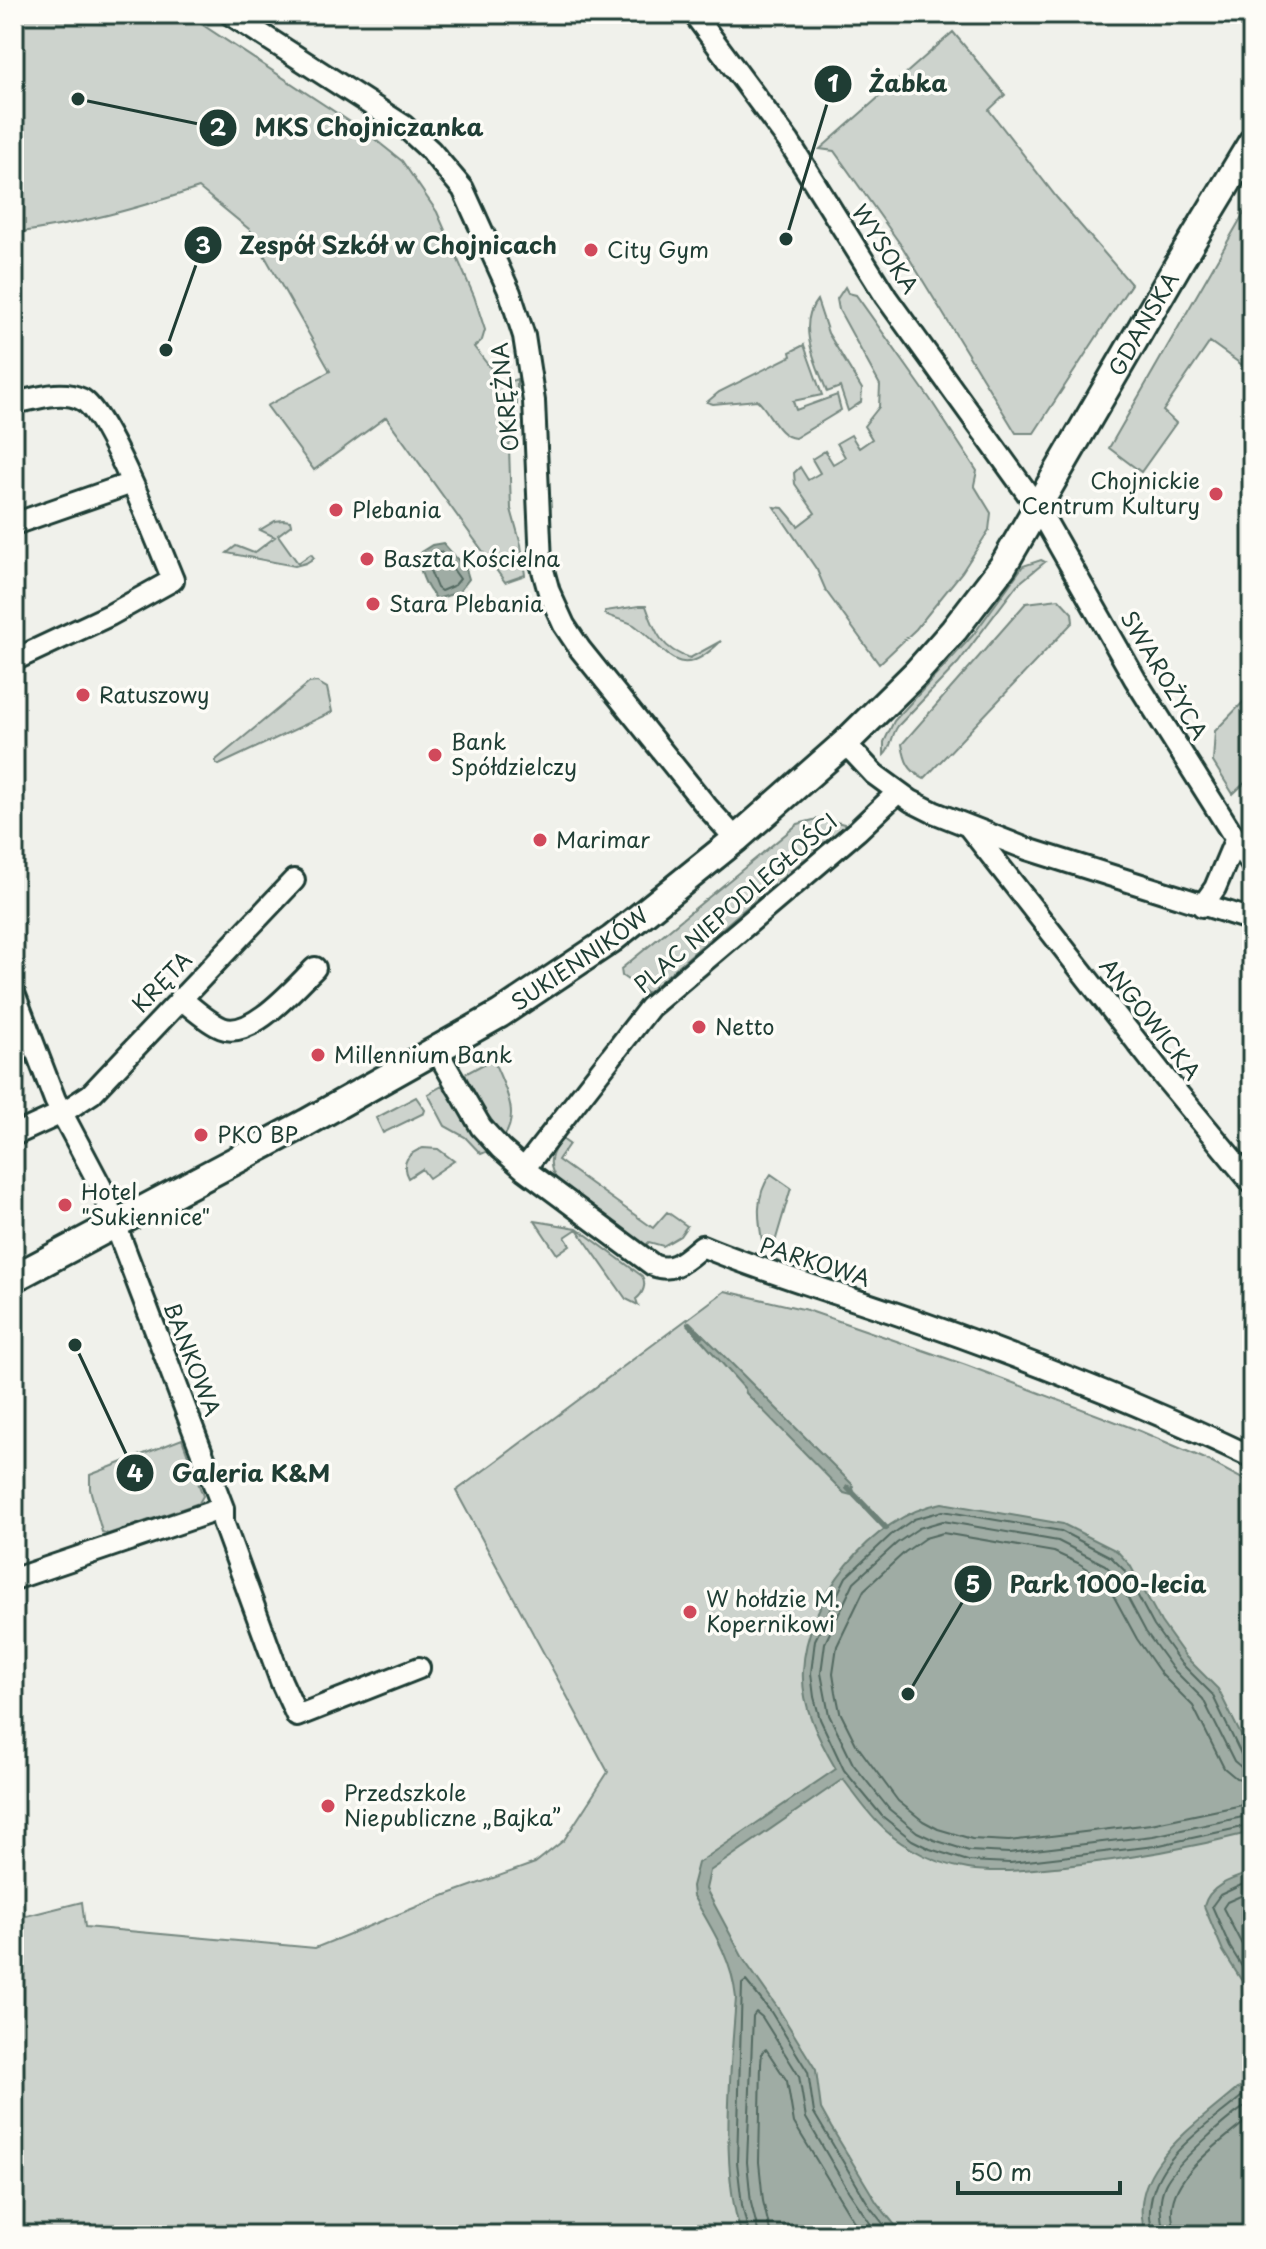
<svg xmlns="http://www.w3.org/2000/svg" width="1266" height="2249" font-family="'Playpen Sans',sans-serif">
  <style>
    .green { fill: #cdd3cd; stroke: #768880; stroke-width: 2 }
    .water { fill: #9faca4; stroke: #6c8077; stroke-width: 2 }
    .lines { fill: none; stroke-linecap: round; stroke-linejoin: round }
    .shore { stroke: #526961; stroke-width: 2 }
    .stream { stroke: #6c8077; stroke-width: 6 }
    .minor-casing { stroke: #1f3d34; stroke-width: 26 }
    .major-casing { stroke: #1f3d34; stroke-width: 32 }
    .minor { stroke: #fdfcf7; stroke-width: 20 }
    .major { stroke: #fdfcf7; stroke-width: 26 }
    .poi-dot { fill: #d1495b; stroke: #fdfcf7; stroke-width: 3 }
    .labels { text-anchor: middle; stroke-width: 7; stroke-linejoin: round; paint-order: stroke }
    .street-label { font-size: 22px; fill: #1f3d34; stroke: #fdfcf7 }
    .poi-label { font-size: 22px; fill: #1f3d34; stroke: #fdfcf7; text-anchor: start }
    .leader { fill: none; stroke: #1f3d34; stroke-width: 3 }
    .callout-dot { fill: #1f3d34; stroke: #fdfcf7; stroke-width: 3 }
    .mark-label { font-size: 24px; text-anchor: middle; font-weight: bold; fill: #fff }
    .callout-label { font-size: 24px; text-anchor: middle; font-weight: bold; fill: #1f3d34; stroke: #fdfcf7; stroke-width: 7; stroke-linejoin: round; paint-order: stroke }
  </style>
  <rect width="100%" height="100%" fill="#f0f1eb"/>
  <filter id="ink" filterUnits="userSpaceOnUse"><feTurbulence type="fractalNoise" baseFrequency=".0125" numOctaves="2"/><feDisplacementMap in="SourceGraphic" scale="16" xChannelSelector="R" yChannelSelector="G"/><feConvolveMatrix kernelMatrix="1 2 1 2 8 2 1 2 1" color-interpolation-filters="sRGB"/></filter>
  <g filter="url(#ink)">
    <!-- green -->
    <path class="green" d="M14 14H186L367 133 402 161 437 212 474 296 485 330 482 340 474 347 503 384 517 379V403L509 447 511 509 521 545 525 575 505 582 386 417 314 470 267 406 330 371 250 230 199 188C138 208 78 225 14 233Z
      M953 32 1005 95 989 110 1057 198 1131 284 1034 433H1016L903 248 834 151 820 149Z
      M1252 199V372L1210 342 1163 411 1176 423 1141 472 1109 448Z
      M845 287 848 293 856 295 930 399 977 471 974 485 991 513 989 530 962 572 916 629 879 664 826 591 817 570 774 507 783 508 798 526 815 513 795 484 794 473 800 467 808 480 820 473 812 459 825 451 833 464 845 457 837 443 851 435 859 448 872 439 864 426 879 407 880 385 839 310 837 299Z
      M817 300 828 333 862 389 861 402 848 411 840 387 827 392C817 365 796 326 817 300Z
      M804 345 822 395 793 401 796 410 837 395 841 410 795 438C777 437 770 411 757 400L713 404 707 402 719 392 791 356 790 352Z
      M283 520 290 521 291 525 278 535 298 563 311 554 314 558 306 563 295 566 227 553 236 546 254 553 275 537 260 530 275 521Z
      M1041 560 1045 562 1017 585 958 663 898 726C891 735 892 748 884 755V742L894 721 973 635 1023 566Z
      M1059 599 1072 613 1073 622 924 779C908 770 905 762 902 744L1026 603Z
      M639 606H646C655 632 662 650 690 658L721 641C677 685 670 651 634 625 626 620 614 619 605 614V611Z
      M317 682 327 688 332 712 219 765 216 763V760L309 683Z
      M1252 693V776L1233 794 1213 762 1215 731Z
      M821 818 848 825 741 912 647 993 622 976 621 969 798 824Z
      M493 1059C503 1085 521 1112 504 1137L474 1096 465 1074Z
      M442 1086 488 1151 481 1154 465 1137 445 1126 428 1094Z
      M416 1097 425 1110 424 1113 383 1133 376 1118Z
      M562 1139 569 1144 558 1160 653 1228 667 1212 687 1226 680 1236 663 1246 649 1242 645 1246 558 1181C546 1165 550 1153 562 1139Z
      M423 1148 438 1149 454 1161 429 1178 422 1169 408 1178C400 1163 408 1153 423 1148Z
      M771 1174 791 1188 775 1242 764 1252C759 1224 753 1198 771 1174Z
      M535 1221 577 1228 642 1276C647 1284 643 1294 636 1299L638 1305 626 1299 577 1229 565 1237 570 1245 557 1254Z
      M725 1291 807 1310 966 1365 1140 1431 1203 1458 1252 1484V2235H14V1919L82 1902 85 1927 315 1948 446 1895 535 1863 564 1840 608 1772 456 1491Z
      M182 1439 203 1496 199 1503 108 1534 102 1532 90 1489V1475Z"/>
    <!-- water -->
    <path class="water" d="M443 543 466 569 469 579 459 592 437 599C426 589 416 567 421 552L432 545Z
      M698 1330 852 1484 854 1492 851 1495 844 1493 746 1393 745 1389 695 1333Z
      M942 1503 1063 1524 1117 1551 1130 1565 1161 1622 1186 1657 1218 1689 1252 1757V1832C1190 1848 1129 1859 1065 1866 1033 1869 1000 1874 968 1869 949 1866 927 1858 910 1848 880 1832 863 1805 843 1779L710 1871 706 1889 744 1960 777 2007 816 2070 821 2109 831 2127 877 2203 903 2235H742C719 2174 731 2064 736 1998 732 1959 712 1929 693 1896L692 1886 698 1863 836 1769C819 1740 801 1705 803 1671 806 1599 871 1516 942 1503Z
      M1252 1872V1997L1223 1951 1204 1906C1209 1885 1234 1878 1252 1872Z
      M1252 2083V2235H1146C1123 2170 1195 2126 1237 2089Z"/>
    <g class="lines">
      <!-- shore -->
      <path class="shore" d="M441 552 460 579 455 585 441 591 437 588 427 563 429 557Z
        M1252 1759 1241 1754 1212 1694 1180 1662 1154 1626 1124 1570 1111 1557 1061 1531 943 1511 914 1519 891 1535 846 1577 815 1640 811 1673 814 1697 820 1719 844 1770 882 1816 912 1840 930 1849 968 1861 1010 1863 1155 1846 1252 1825
        M1252 1769 1241 1767 1234 1761 1203 1699 1172 1668 1146 1632 1116 1576 1105 1565 1058 1541 943 1521 919 1528 897 1543 854 1582 825 1643 821 1673 829 1715 853 1764 889 1809 917 1832 934 1840 969 1851 1009 1853 1153 1836 1252 1815
        M1252 1781 1236 1778 1224 1768 1193 1706 1162 1675 1137 1639 1107 1584 1098 1575 1078 1563 1054 1552 943 1533 925 1538 905 1552 864 1590 837 1646 833 1673 836 1692 840 1712 856 1744 898 1801 923 1821 938 1829 972 1839 1009 1841 1151 1824 1252 1803
        M1252 1880 1220 1895 1212 1906 1230 1947 1252 1983
        M1252 1891 1227 1902 1223 1908 1252 1964
        M749 2235 742 2205 737 2162 742 1984 746 1981 771 2012 808 2072 814 2113 870 2207 892 2235
        M759 2235 751 2203 747 2162 753 2016 756 2012 762 2017 799 2076 806 2118 849 2192 878 2235
        M771 2235 763 2201 759 2162 761 2064 762 2052 766 2049 787 2081 794 2123 862 2235
        M1153 2235C1152 2227 1149 2219 1150 2210 1152 2159 1206 2127 1241 2097L1252 2092
        M1163 2235C1162 2217 1157 2203 1165 2185 1174 2165 1232 2112 1252 2103
        M1175 2235C1175 2226 1171 2219 1172 2210 1173 2173 1225 2139 1252 2116"/>
      <!-- stream -->
      <path class="stream" d="M689 1324 701 1336
        M848 1488 886 1528"/>
      <defs>
        <path id="minor" d="M230 14 404 126 430 150 463 189 510 293 524 336 534 401 541 563 549 592 564 625 580 649 707 807 736 839
          M694 14 789 142 886 297 1038 508 1135 679 1252 865
          M14 403C35 399 61 389 81 399 106 410 160 548 173 580L110 615 14 660
          M14 524 132 483
          M845 743 874 774 911 801 933 812 1027 849 1252 920
          M969 827 1165 1078 1252 1183
          M1202 906 1215 888 1236 838
          M14 993 55 1100 101 1187 223 1508V1522L281 1681 297 1716 419 1668
          M180 998C193 1008 207 1022 222 1028 251 1040 296 986 315 968
          M437 1051 481 1127 501 1149 524 1169 653 1265C673 1274 687 1258 702 1246 764 1272 828 1290 891 1312 1014 1354 1135 1401 1252 1457
          M14 1135 62 1113 91 1094 294 880
          M524 1169 650 1007 857 831 898 792
          M14 1579 223 1508"/>
        <g id="major">
          <path id="s1" d="M14 1278 306 1123 500 1014 612 939 736 839 845 743 916 673 954 630 1003 566 1179 263 1252 142"/>
        </g>
      </defs>
      <!-- minor casing -->
      <use href="#minor" class="minor-casing"/>
      <!-- major casing -->
      <use href="#major" class="major-casing"/>
      <!-- minor -->
      <use href="#minor" class="minor"/>
      <!-- major -->
      <use href="#major" class="major"/>
    </g>
  </g>
  <!-- markers -->
  <g class="poi-dot">
    <circle cx="591" cy="250" r="8"/>
    <circle cx="1216" cy="494" r="8"/>
    <circle cx="336" cy="510" r="8"/>
    <circle cx="367" cy="559" r="8"/>
    <circle cx="373" cy="604" r="8"/>
    <circle cx="83" cy="695" r="8"/>
    <circle cx="435" cy="755" r="8"/>
    <circle cx="540" cy="840" r="8"/>
    <circle cx="699" cy="1027" r="8"/>
    <circle cx="318" cy="1055" r="8"/>
    <circle cx="201" cy="1135" r="8"/>
    <circle cx="65" cy="1205" r="8"/>
    <circle cx="690" cy="1612" r="8"/>
    <circle cx="328" cy="1806" r="8"/>
  </g>
  <g class="labels">
    <!-- street labels -->
    <g class="street-label">
      <text transform="translate(885 249) rotate(57)" y="8">WYSOKA</text>
      <text dy="8" stroke="none"><textPath href="#s1" startOffset="1510">GDAŃSKA</textPath></text>
      <text transform="translate(505 397) rotate(-96)" y="8">OKRĘŻNA</text>
      <text transform="translate(1164 675) rotate(59)" y="8">SWAROŻYCA</text>
      <text transform="translate(736 903) rotate(-41)" y="8">PLAC NIEPODLEGŁOŚCI</text>
      <text dy="8" stroke="none"><textPath href="#s1" startOffset="650">SUKIENNIKÓW</textPath></text>
      <text transform="translate(162 982) rotate(-46)" y="8">KRĘTA</text>
      <text transform="translate(1150 1019) rotate(52)" y="8">ANGOWICKA</text>
      <text transform="translate(815 1262) rotate(18)" y="8">PARKOWA</text>
      <text transform="translate(192 1359) rotate(69)" y="8">BANKOWA</text>
    </g>
    <!-- poi labels -->
    <g class="poi-label">
      <text x="607" y="258">City Gym</text>
      <text x="1200" y="489" text-anchor="end">Chojnickie<tspan x="1200" dy="25">Centrum Kultury</tspan></text>
      <text x="352" y="518">Plebania</text>
      <text x="383" y="567">Baszta Kościelna</text>
      <text x="389" y="612">Stara Plebania</text>
      <text x="99" y="703">Ratuszowy</text>
      <text x="451" y="750">Bank<tspan x="451" dy="25">Spółdzielczy</tspan></text>
      <text x="556" y="848">Marimar</text>
      <text x="715" y="1035">Netto</text>
      <text x="334" y="1063">Millennium Bank</text>
      <text x="217" y="1143">PKO BP</text>
      <text x="81" y="1200">Hotel<tspan x="81" dy="25">"Sukiennice"</tspan></text>
      <text x="706" y="1607">W hołdzie M.<tspan x="706" dy="25">Kopernikowi</tspan></text>
      <text x="344" y="1801">Przedszkole<tspan x="344" dy="25">Niepubliczne „Bajka”</tspan></text>
    </g>
  </g>
  <!-- callouts -->
  <path class="leader" d="M786 239L833 84M78 99L218 128M166 350L203 245M75 1345L135 1473M908 1694L973 1584"/>
  <g class="callout-dot">
    <circle cx="786" cy="239" r="8"/>
    <circle cx="78" cy="99" r="8"/>
    <circle cx="166" cy="350" r="8"/>
    <circle cx="75" cy="1345" r="8"/>
    <circle cx="908" cy="1694" r="8"/>
    <circle cx="833" cy="84" r="20"/>
    <circle cx="218" cy="128" r="20"/>
    <circle cx="203" cy="245" r="20"/>
    <circle cx="135" cy="1473" r="20"/>
    <circle cx="973" cy="1584" r="20"/>
  </g>
  <g class="mark-label">
    <text x="833" y="92">1</text>
    <text x="218" y="136">2</text>
    <text x="203" y="254">3</text>
    <text x="135" y="1482">4</text>
    <text x="973" y="1593">5</text>
  </g>
  <g class="callout-label">
    <text x="908" y="92">Żabka</text>
    <text x="369" y="136">MKS Chojniczanka</text>
    <text x="398" y="254">Zespół Szkół w Chojnicach</text>
    <text x="251" y="1482">Galeria K&amp;M</text>
    <text x="1108" y="1593">Park 1000-lecia</text>
  </g>
  <!-- margin -->
  <rect width="1266" height="2249" fill="none" stroke="#fdfcf7" stroke-width="48"/>
  <rect x="24" y="24" width="1218" height="2201" fill="none" stroke="#1f3d34" stroke-width="3" filter="url(#ink)"/>
  <!-- scale -->
  <path d="M958 2181v12h162v-12" fill="none" stroke="#1f3d34" stroke-width="4"/>
  <text x="970" y="2181" font-size="24" fill="#1f3d34" stroke="#fdfcf7" stroke-width="6" paint-order="stroke">50 m</text>
</svg>
